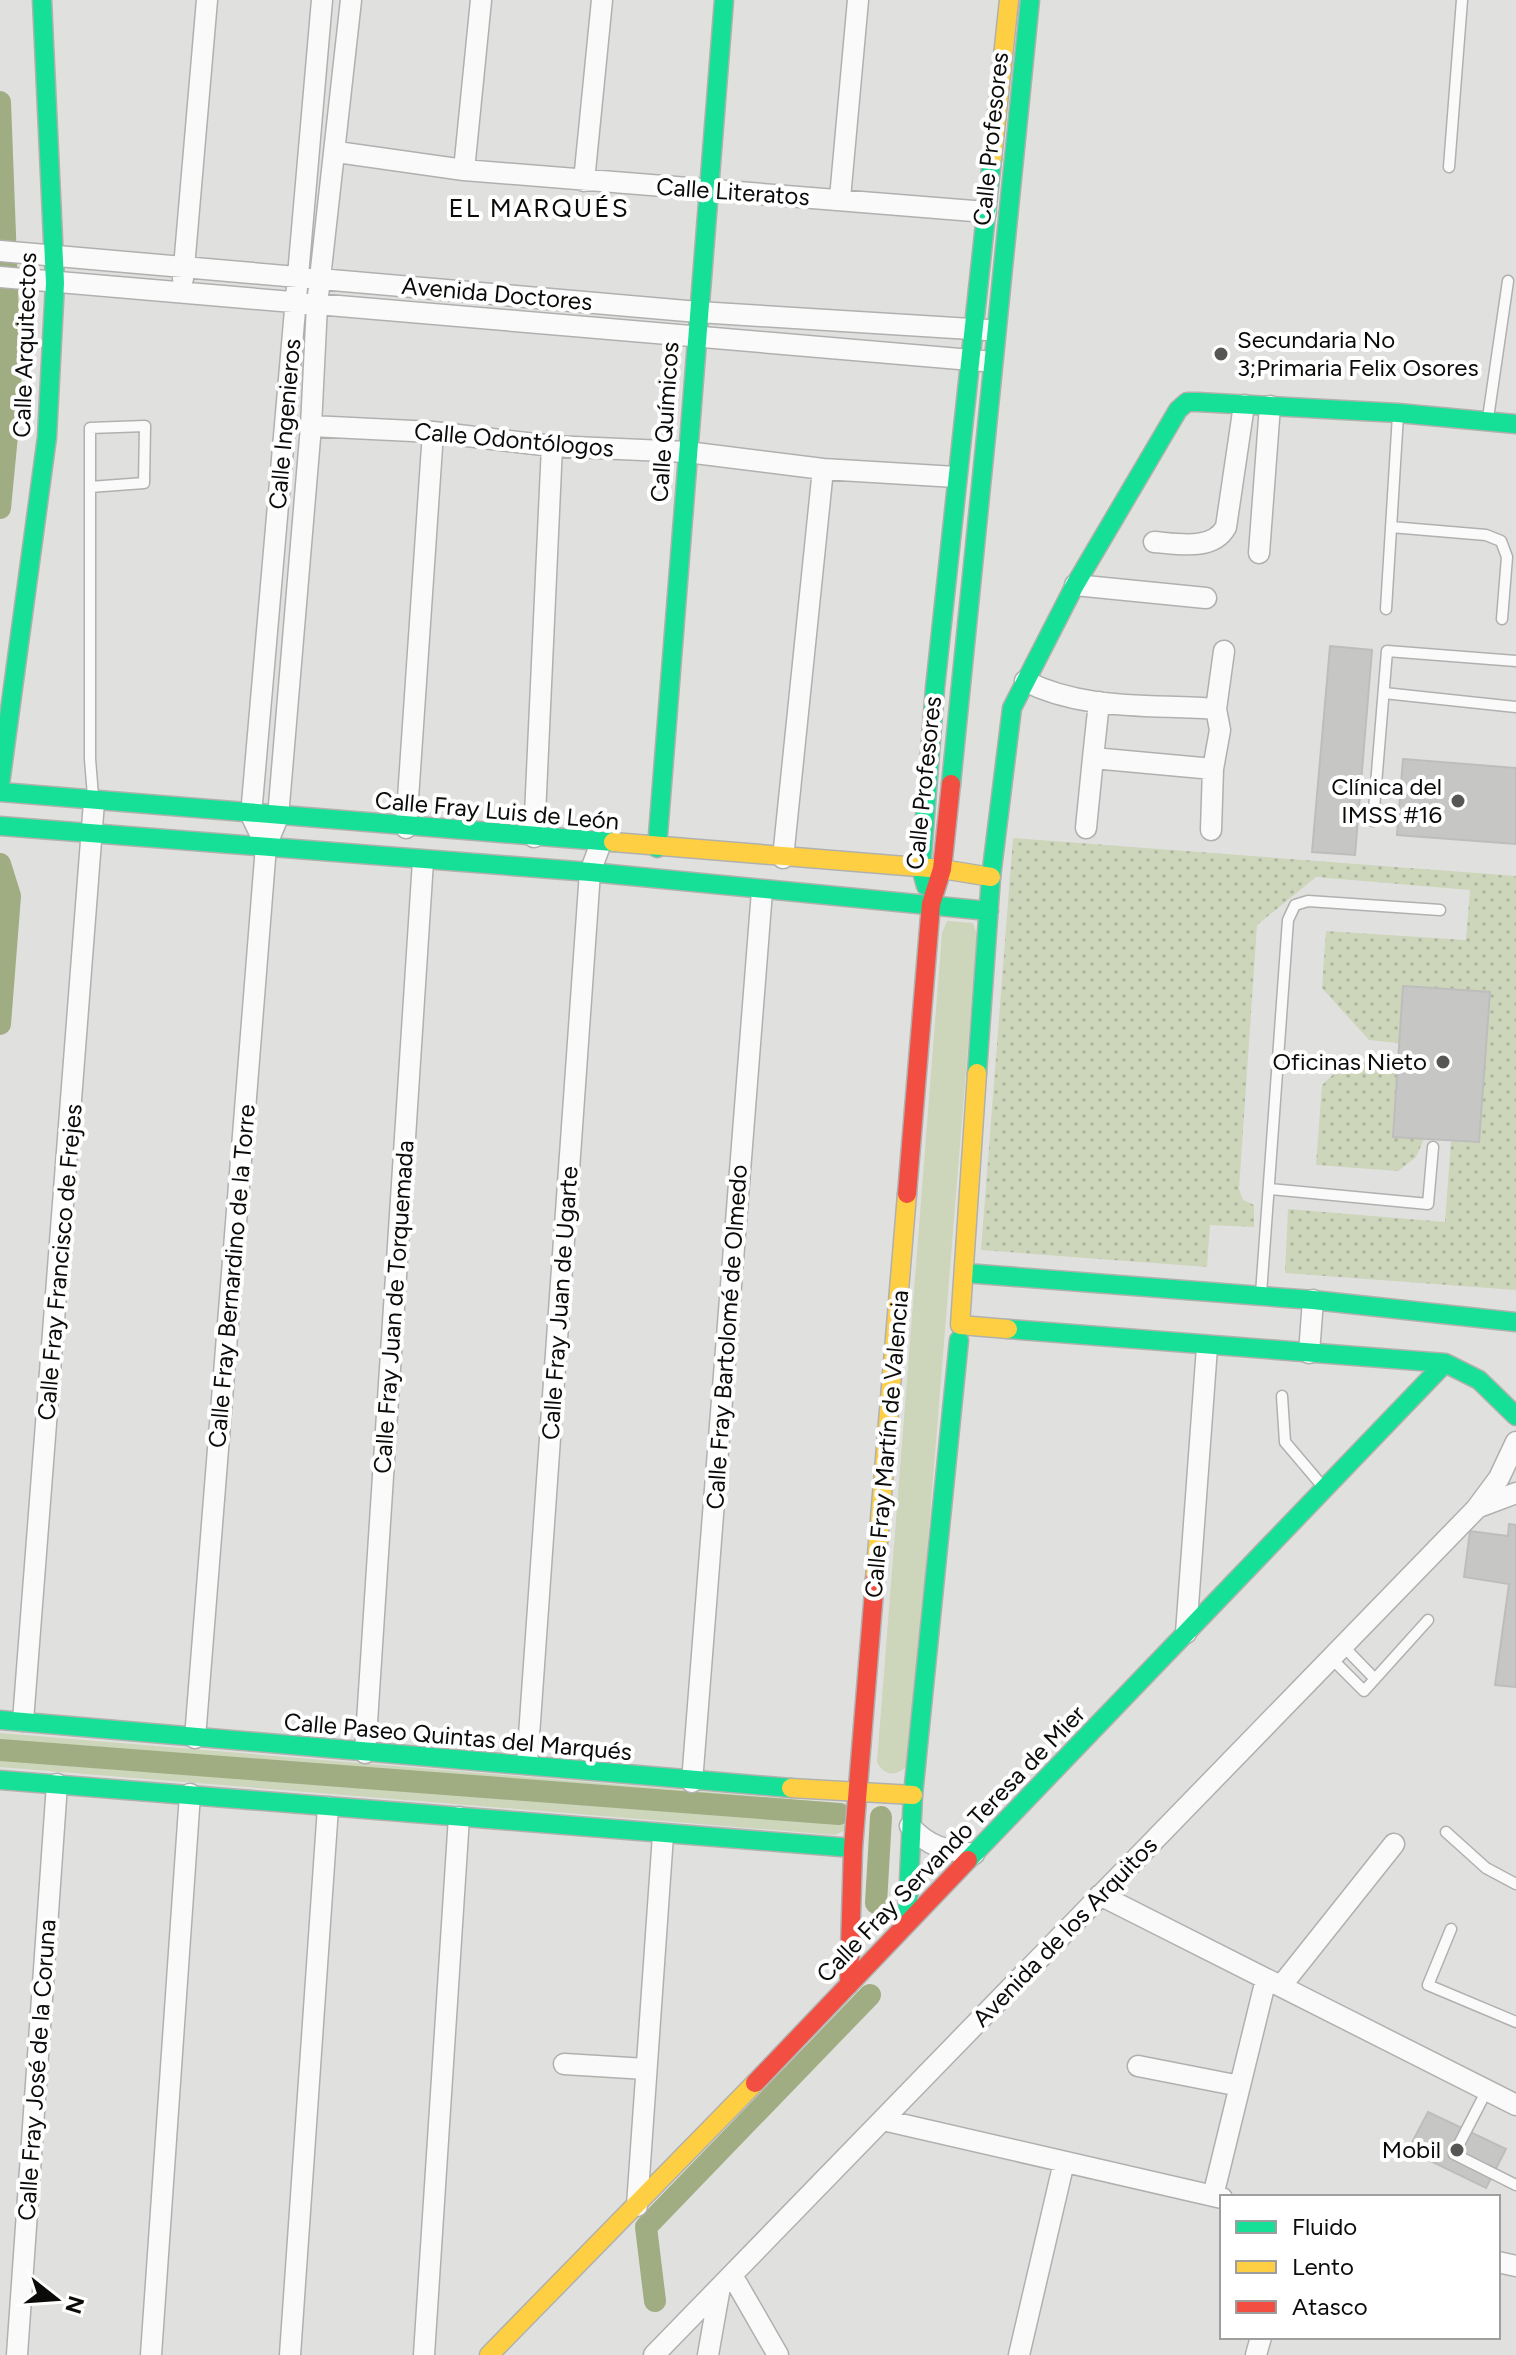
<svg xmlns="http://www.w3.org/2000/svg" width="1516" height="2355" font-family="Figtree,sans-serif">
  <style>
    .grass { fill: url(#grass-dots) }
    .park { fill: #cdd5ba }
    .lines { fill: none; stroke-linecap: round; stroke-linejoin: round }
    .canal { stroke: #a0ac81; stroke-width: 22 }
    .building { fill: #c6c7c5; stroke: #bdbebc; stroke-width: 2 }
    .lane-casing { stroke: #b0b1af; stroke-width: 13 }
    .street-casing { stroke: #b0b1af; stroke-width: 23 }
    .fast-casing { stroke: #b0b1af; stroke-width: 21 }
    .slow-casing { stroke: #b0b1af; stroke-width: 21 }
    .jam-casing { stroke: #b0b1af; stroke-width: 21 }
    .lane { stroke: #fafafa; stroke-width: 10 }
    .street { stroke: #fafafa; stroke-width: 20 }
    .fast { stroke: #16e098; stroke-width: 18 }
    .slow { stroke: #ffcf43; stroke-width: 18 }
    .jam { stroke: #f24e42; stroke-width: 18 }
    .poi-dot { fill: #565754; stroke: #fff; stroke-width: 3 }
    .labels { text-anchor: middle; stroke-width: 8; stroke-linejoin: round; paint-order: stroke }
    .street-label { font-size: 24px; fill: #0b0c0a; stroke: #fff }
    .poi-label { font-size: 24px; fill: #0b0c0a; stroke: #fff; text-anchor: end }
    .neighbourhood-label { font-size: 26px; letter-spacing: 2px; fill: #0b0c0a; stroke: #fff }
  </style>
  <defs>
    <pattern id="grass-dots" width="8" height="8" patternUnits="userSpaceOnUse" patternTransform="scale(2)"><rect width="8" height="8" fill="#cdd5ba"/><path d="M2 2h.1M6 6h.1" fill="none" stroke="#afb69f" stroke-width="1.8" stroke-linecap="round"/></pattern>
  </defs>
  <rect width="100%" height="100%" fill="#e0e1de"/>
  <!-- grass -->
  <path class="grass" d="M1013 838 1516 876V1290L1285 1273 1288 1209 1445 1222 1451 1141 1479 1142 1489 992 1403 987 1399 1043 1369 1040 1322 988 1326 931 1466 940 1470 890 1316 877 1257 925 1239 1189 1243 1200 1254 1205V1227L1210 1225 1207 1267 981 1250Z
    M1368 1059 1398 1061 1393 1137 1424 1139 1416 1157 1398 1171 1316 1165 1322 1085 1344 1064 1353 1071Z"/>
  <!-- park -->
  <path class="park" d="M947 921 973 923 977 935 910 1763C899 1776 885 1778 877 1762L942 933Z
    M0 1733 852 1804 850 1828 835 1835 0 1767Z"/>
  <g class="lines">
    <!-- canal -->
    <path class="canal" d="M0 102 11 394 0 508
      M0 864 10 896 0 1024
      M0 1750 839 1814
      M876 1903 881 1817
      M655 2301 646 2227 870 1995"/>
  </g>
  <!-- building -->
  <path class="building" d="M1330 646 1372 650 1355 855 1312 852Z
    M1403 759 1516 768V844L1397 835Z
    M1403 986 1490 992 1479 1142 1393 1137Z
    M1509 1524 1516 1525V1687L1495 1685 1509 1584 1464 1577 1470 1531 1508 1536Z
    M1428 2112 1506 2149 1486 2188 1408 2150Z"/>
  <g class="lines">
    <defs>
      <path id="lane" d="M1449 167 1462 0
        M1488 418 1508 281
        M90 487 144 483 145 426 90 428V759L93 796
        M1391 527 1486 535 1501 541 1507 557 1502 619
        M1386 609 1398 415
        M1384 693 1516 707
        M1373 821 1387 651 1516 661
        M1269 1189 1428 1204 1433 1147
        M1261 1294 1288 920 1295 905 1308 901 1440 910
        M1282 1396 1285 1442 1324 1488
        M1343 1646 1375 1679
        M1331 1658 1364 1691 1428 1620
        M1446 1832 1486 1868 1516 1884
        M1451 1929 1428 1985 1516 2022
        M1487 2090 1454 2154 1516 2185"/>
      <path id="street" d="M337 152 464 170 986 212
        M464 170 481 0
        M584 181 602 0
        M840 198 858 0
        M0 251 698 312 987 330
        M0 277 983 361
        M183 279 207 0
        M311 426 433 432 552 446 687 452 823 469 956 477
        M1154 542C1179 544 1213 551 1226 527L1244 405
        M1259 553 1270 406
        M1075 585 1206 598
        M1025 681C1084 711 1152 704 1216 709L1220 730 1213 769 1093 758 1099 702
        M1216 709 1224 651
        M406 828 433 432
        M1086 828 1093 758
        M1211 830 1213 769
        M534 837 552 446
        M266 846 251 815 322 0
        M783 858 823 469
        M1309 1353 1313 1300
        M1479 1507 1516 1493
        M1186 1633 1207 1347
        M23 1721 94 802
        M195 1738 266 846 278 817 311 426 317 305 351 0
        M365 1753 423 861
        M527 1764 590 872 601 843
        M692 1782 762 891
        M910 1826C929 1848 947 1850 974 1854
        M1100 1895 1516 2105
        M1281 1986 1394 1844
        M564 2064 646 2069
        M1138 2066 1240 2086
        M883 2120 1222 2198
        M1213 2196 1266 1979
        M637 2206 663 1835
        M1498 2262 1516 2266
        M732 2275 778 2355
        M17 2355 57 1784
        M151 2355 190 1794
        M290 2355 328 1807
        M424 2355 459 1817
        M654 2355 1476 1509 1499 1478 1516 1442
        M708 2355 720 2287
        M1019 2355 1064 2162
        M1256 2355 1261 2337"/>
      <path id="fast" d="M0 784 47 437 55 283 42 0
        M951 784 1030 0
        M0 792 613 842
        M0 826 590 872 989 911
        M657 848 724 0
        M926 886 921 868 935 688 992 159
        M977 1073 991 877 1012 708 1075 585 1178 410 1187 402H1197L1398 413 1516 424
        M965 1273 1313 1300 1516 1322
        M1008 1329 1445 1363 1479 1380 1516 1416
        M0 1720 791 1788
        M0 1780 853 1848
        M968 1860 1445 1363
        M907 1923 913 1795 959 1340"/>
      <path id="slow" d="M992 159 1009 0
        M613 842 942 869 991 877
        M977 1073 960 1325 1008 1329
        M875 1579 907 1194
        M791 1788 913 1795
        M489 2355 755 2083"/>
      <path id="jam" d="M907 1194 931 904 942 869 951 784
        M849 1985 853 1848 875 1579
        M755 2083 968 1860"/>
    </defs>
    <!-- lane casing -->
    <use href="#lane" class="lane-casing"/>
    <!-- street casing -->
    <use href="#street" class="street-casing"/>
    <!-- fast casing -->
    <use href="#fast" class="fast-casing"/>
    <!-- slow casing -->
    <use href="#slow" class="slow-casing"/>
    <!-- jam casing -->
    <use href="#jam" class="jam-casing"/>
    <!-- lane -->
    <use href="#lane" class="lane"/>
    <!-- street -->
    <use href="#street" class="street"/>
    <!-- fast -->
    <use href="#fast" class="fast"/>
    <!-- slow -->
    <use href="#slow" class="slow"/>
    <!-- jam -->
    <use href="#jam" class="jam"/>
  </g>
  <!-- markers -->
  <g class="poi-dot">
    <circle cx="1221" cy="354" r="8"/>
    <circle cx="1458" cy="801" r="8"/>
    <circle cx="1443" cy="1062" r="8"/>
    <circle cx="1457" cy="2150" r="8"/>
  </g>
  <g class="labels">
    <!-- street labels -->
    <g class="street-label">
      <text transform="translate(991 139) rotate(-84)" y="8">Calle Profesores</text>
      <text transform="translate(733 192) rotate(4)" y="8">Calle Literatos</text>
      <text transform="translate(497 294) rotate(5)" y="8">Avenida Doctores</text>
      <text transform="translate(25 345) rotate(-88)" y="8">Calle Arquitectos</text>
      <text transform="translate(665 422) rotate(-86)" y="8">Calle Químicos</text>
      <text transform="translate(285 424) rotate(-85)" y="8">Calle Ingenieros</text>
      <text transform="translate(514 440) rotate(5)" y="8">Calle Odontólogos</text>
      <text transform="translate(924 783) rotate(-84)" y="8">Calle Profesores</text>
      <text transform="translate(497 811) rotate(5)" y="8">Calle Fray Luis de León</text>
      <text transform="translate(60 1262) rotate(-85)" y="8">Calle Fray Francisco de Frejes</text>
      <text transform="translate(232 1276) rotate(-85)" y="8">Calle Fray Bernardino de la Torre</text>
      <text transform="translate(560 1303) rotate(-86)" y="8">Calle Fray Juan de Ugarte</text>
      <text transform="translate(394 1307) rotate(-86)" y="8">Calle Fray Juan de Torquemada</text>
      <text transform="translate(727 1337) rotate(-86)" y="8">Calle Fray Bartolomé de Olmedo</text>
      <text transform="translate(887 1444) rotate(-85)" y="8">Calle Fray Martín de Valencia</text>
      <text transform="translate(458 1737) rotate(5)" y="8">Calle Paseo Quintas del Marqués</text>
      <text transform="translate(951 1844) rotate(-46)" y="8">Calle Fray Servando Teresa de Mier</text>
      <text transform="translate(1065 1932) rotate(-46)" y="8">Avenida de los Arquitos</text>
      <text transform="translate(37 2070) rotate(-86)" y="8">Calle Fray José de la Coruna</text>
    </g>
    <!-- poi labels -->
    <g class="poi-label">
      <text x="1237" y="348" text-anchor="start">Secundaria No<tspan x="1237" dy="28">3;Primaria Felix Osores</tspan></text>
      <text x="1442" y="795">Clínica del<tspan x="1442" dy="28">IMSS #16</tspan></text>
      <text x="1427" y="1070">Oficinas Nieto</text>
      <text x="1441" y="2158">Mobil</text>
    </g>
    <!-- neighbourhood labels -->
    <g class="neighbourhood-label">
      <text x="539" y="217">EL MARQUÉS</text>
    </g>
  </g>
  <!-- legend -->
  <rect x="1220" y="2195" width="280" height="144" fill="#ffffff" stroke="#9d9e9d" stroke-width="2"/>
  <rect x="1236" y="2221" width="40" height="12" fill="#16e098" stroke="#9d9e9d" stroke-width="2"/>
  <text x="1292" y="2235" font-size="24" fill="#0b0c0a">Fluido</text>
  <rect x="1236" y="2261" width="40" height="12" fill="#ffcf43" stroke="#9d9e9d" stroke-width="2"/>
  <text x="1292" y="2275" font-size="24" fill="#0b0c0a">Lento</text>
  <rect x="1236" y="2301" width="40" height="12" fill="#f24e42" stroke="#9d9e9d" stroke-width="2"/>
  <text x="1292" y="2315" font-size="24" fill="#0b0c0a">Atasco</text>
  <!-- north arrow -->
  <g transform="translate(56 2299) rotate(107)" stroke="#ffffff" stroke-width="6" paint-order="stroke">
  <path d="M0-6L14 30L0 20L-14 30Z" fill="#0b0c0a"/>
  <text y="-12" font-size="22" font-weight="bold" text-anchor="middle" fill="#0b0c0a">N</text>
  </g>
</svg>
